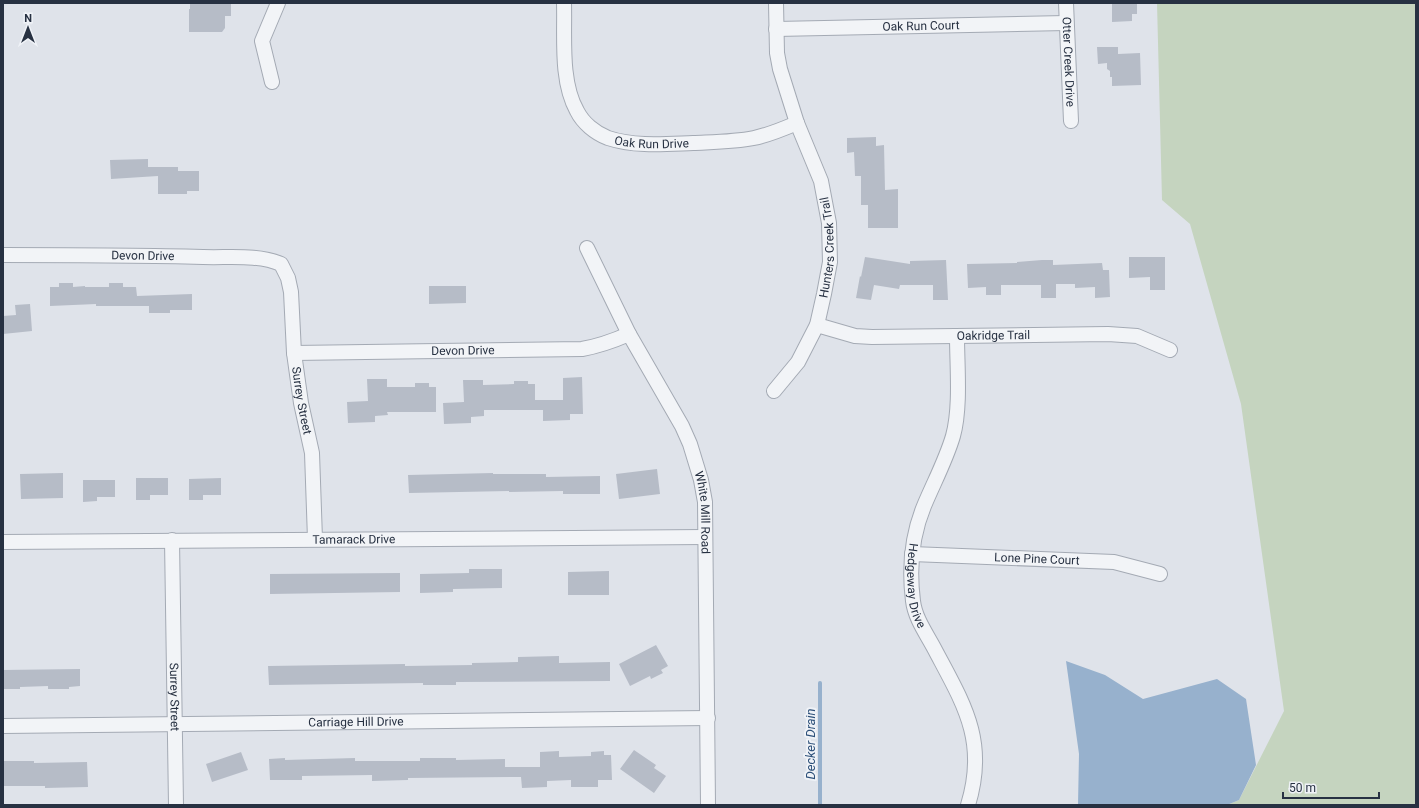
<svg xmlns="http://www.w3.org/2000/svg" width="1419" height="808" font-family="Roboto,sans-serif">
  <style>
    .green { fill: #c5d4bf }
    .water { fill: #97b1cd }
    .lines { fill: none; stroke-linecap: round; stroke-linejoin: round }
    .stream { stroke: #97b1cd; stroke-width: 4 }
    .building { fill: #b6bcc7 }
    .minor-casing { stroke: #a4aab4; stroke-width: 16 }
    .minor { stroke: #f2f4f7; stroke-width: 14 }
    .labels { text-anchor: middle; stroke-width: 4; stroke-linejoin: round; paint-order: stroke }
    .street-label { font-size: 12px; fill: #273142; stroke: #eff2f7 }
    .water-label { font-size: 13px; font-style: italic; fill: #2d5079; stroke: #eff2f7 }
  </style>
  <rect width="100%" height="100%" fill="#dfe3ea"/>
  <!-- green -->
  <path class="green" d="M1157 3H1416V805H1227L1239 800 1284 711 1241 404 1190 224 1162 200Z"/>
  <!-- water -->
  <path class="water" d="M1066 661 1105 675 1143 699 1217 679 1246 699 1256 765 1239 800 1227 805H1078L1079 754Z"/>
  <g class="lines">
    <!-- stream -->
    <path class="stream" d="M820 683V805"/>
  </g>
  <!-- building -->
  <path class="building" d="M190 3H231V16H225V28L222 32H189V9H190Z
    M1112 3H1137V14H1132V21L1112 22Z
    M1097 47H1118V54L1140 53 1141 85 1112 86V77H1110V71L1107 69V63L1098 64Z
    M876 137V146L884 145 885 190 898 189V228H868V205H861V176H855L854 152 847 153V138Z
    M148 159V167H178V171H199V191H187V194H158V176L111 179 110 160Z
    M865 257 910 264V261L946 260 948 300H933V285H900L899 289 874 285 871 300 856 298 860 276 861 277Z
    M1129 257H1165V290H1150V277L1129 278Z
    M1042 260H1053V265L1102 263 1103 270H1109L1110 297 1095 298V287L1075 288V284H1056V298H1041V285H1001V295H986V287L968 288 967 264 1017 263V262Z
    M59 283H73V287L85 286V287H109V283H123V287H136L137 296 192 294V310H170V313H149V306H96V304L50 306V287H59Z
    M429 286H466V303L429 304Z
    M30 304 32 331 3 334V316L16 315 15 305Z
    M582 377 583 414H570V420L543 421V410H484V416L471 417V423L444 424 443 403 464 402 463 380H483V385L514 384V381H528V384H535V400H563V378Z
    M367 379H387V387H415V383H429V387H436V412H387L388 415 375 416V422L348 423 347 402 368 401Z
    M657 469 660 494 619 499 616 474Z
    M63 473V498L21 499 20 474Z
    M493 473V474H546V477L600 476V494H563V491L509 492V491L409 493 408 475Z
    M136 478H168V495H150V500H136Z
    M221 478V495H203V500H189V479Z
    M83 480H115V497H97V501L83 502Z
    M469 569H502V588L453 589V592L420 593V574L469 573Z
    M609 571V595H568V572Z
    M400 573V592L270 594V574Z
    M656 645 668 666 661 670 663 673 651 679 650 676 630 686 619 664Z
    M559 656V663L610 662V681L456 682V685H423V683L269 685 268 666 405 664V666L472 665V663L518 662V657Z
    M80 669V686L69 687V689H48V686L20 687V689H3V670Z
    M634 750 656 765 654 768 666 776 654 793 620 769Z
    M559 751V757L591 756V752L604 751V755H611L612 780H598V787H571V780L547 781V787L522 788 521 777 408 778V780L372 781V775L302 776V780H270L269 759 285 758V760L355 758V761H420V758H456V760L505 759V767H540V752Z
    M241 752 248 770 212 782 206 764Z
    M3 761H34V763L87 762 88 787 45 788V786H3Z"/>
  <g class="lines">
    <defs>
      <g id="minor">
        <path id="s1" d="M564 3C565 36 560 81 577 111 583 123 595 133 608 138 635 147 666 144 693 143 713 142 734 142 754 138 769 135 783 129 797 123"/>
        <path id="s2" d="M1066 3 1071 121"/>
        <path id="s3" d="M776 29 1066 23"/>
        <path d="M272 82 262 41 278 3"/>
        <path id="s4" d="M587 248 629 334 682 426 690 444 701 480 705 502 708 805"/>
        <path id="s5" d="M3 255C70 255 136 255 203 257 228 258 258 254 281 264L288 278 291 292 294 353 301 403 312 453 315 539"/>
        <path id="s6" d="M817 325 855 336 872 337 1108 334 1137 336 1170 350"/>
        <path id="s7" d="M957 336C957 366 961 407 953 436 946 460 934 482 924 506 912 535 909 569 913 601 915 618 926 633 934 648 963 703 988 740 968 805"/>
        <path id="s8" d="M294 353 582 349C599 346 613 341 629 334"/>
        <path id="s9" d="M774 391 798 362 817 325 824 294 830 262 829 223 821 181 797 123 780 69 777 53 776 3"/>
        <path id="s10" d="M172 540 176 805"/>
        <path id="s11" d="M3 542 705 537"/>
        <path id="s12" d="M912 554 1114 562 1160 574"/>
        <path id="s13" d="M3 726 708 718"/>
      </g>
    </defs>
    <!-- minor casing -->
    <use href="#minor" class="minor-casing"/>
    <!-- minor -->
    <use href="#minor" class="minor"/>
  </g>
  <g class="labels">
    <!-- street labels -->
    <g class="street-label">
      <text dy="4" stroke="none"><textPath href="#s3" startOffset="145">Oak Run Court</textPath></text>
      <text dy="4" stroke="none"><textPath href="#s2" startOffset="59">Otter Creek Drive</textPath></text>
      <text dy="4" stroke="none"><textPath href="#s1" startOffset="196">Oak Run Drive</textPath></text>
      <text dy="4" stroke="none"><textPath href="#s9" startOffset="158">Hunters Creek Trail</textPath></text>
      <text dy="4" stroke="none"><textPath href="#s5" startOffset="140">Devon Drive</textPath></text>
      <text dy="4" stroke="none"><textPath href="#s6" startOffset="178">Oakridge Trail</textPath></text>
      <text dy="4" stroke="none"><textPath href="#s8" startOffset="169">Devon Drive</textPath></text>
      <text dy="4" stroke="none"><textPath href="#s5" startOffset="418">Surrey Street</textPath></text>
      <text dy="4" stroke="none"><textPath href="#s4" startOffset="292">White Mill Road</textPath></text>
      <text dy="4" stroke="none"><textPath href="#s11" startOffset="351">Tamarack Drive</textPath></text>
      <text dy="4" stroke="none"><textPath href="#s12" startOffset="125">Lone Pine Court</textPath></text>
      <text dy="4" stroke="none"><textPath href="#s7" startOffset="258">Hedgeway Drive</textPath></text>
      <text dy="4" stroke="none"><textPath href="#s10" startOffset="157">Surrey Street</textPath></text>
      <text dy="4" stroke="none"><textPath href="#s13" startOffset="353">Carriage Hill Drive</textPath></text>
    </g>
    <!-- water labels -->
    <g class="water-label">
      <text transform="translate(810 744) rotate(-90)" y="5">Decker Drain</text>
    </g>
  </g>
  <!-- border -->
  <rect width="1419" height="808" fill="none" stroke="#273142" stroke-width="8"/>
  <!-- north arrow -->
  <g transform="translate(28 28)" stroke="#eff2f7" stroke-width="3" paint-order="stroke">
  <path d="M0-3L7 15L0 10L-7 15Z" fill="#273142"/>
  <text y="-6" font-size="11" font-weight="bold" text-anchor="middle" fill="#273142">N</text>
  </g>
  <!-- scale -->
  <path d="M1283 792v6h96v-6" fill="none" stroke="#273142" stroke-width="2"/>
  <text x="1289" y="792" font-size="12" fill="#273142" stroke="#eff2f7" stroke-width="3" paint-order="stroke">50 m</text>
</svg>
